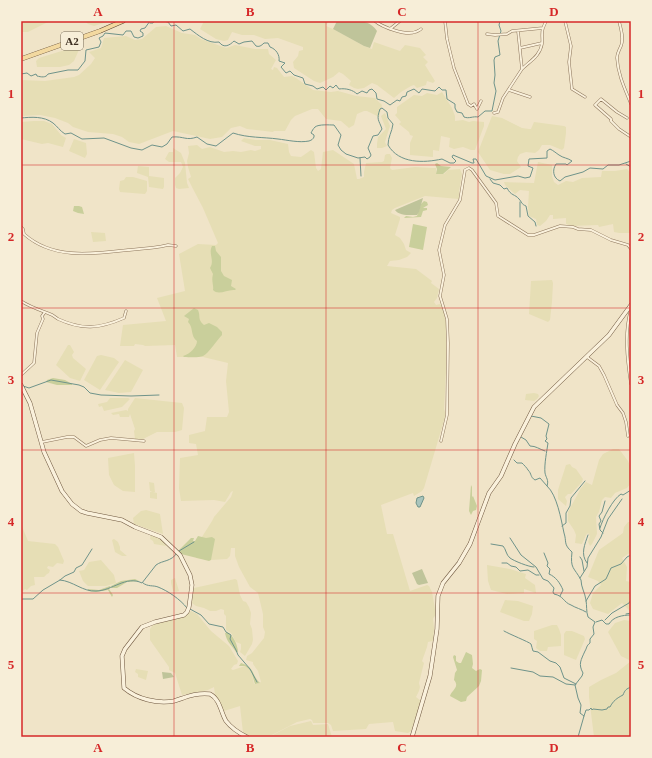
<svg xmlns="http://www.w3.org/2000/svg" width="652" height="758" font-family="Georgia,serif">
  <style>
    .farmland { fill: #e6deb5 }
    .green { fill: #c9cf9b }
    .cemetery { fill: #bfc49a }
    .water { fill: #a9c4bc; stroke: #6f938a }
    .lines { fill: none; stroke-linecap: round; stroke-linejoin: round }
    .stream { stroke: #6f938a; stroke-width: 1 }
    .street-casing { stroke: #8d765c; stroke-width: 3 }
    .secondary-casing { stroke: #6f573f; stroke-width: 4.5 }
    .primary-casing { stroke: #5b4430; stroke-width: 5 }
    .street { stroke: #faf1dc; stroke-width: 2 }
    .secondary { stroke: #faf1dc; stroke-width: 3.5 }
    .primary { stroke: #f3d9a0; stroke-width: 4 }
    .grid { fill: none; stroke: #d62828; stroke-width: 1; stroke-opacity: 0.55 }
    .labels { text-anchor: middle; stroke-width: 4; stroke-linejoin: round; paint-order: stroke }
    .shield { fill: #f7eed8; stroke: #756857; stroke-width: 1 }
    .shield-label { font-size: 11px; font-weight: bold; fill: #3d2e20 }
    .neatline { fill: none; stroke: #d62828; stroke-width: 1.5 }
    .grid-label { font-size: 13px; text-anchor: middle; font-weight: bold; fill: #d62828 }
  </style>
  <rect width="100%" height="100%" fill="#f0e4c8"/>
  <!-- farmland -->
  <path class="farmland" d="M21 21H50L28 32H21Z
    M85 21H110L94 26 88 24Z
    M204 21H331L328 22 326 26 333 29 364 46 372 49 374 42 400 51 405 45 420 48 426 55 423 57 428 62 425 65 435 81 433 83 427 81 426 85 417 88 414 85 411 86 401 92 394 98 377 85 372 83 364 88 358 89 354 88 349 85 351 81 343 74 339 72 333 77 320 83 314 81 294 68 293 62 298 56 299 51 303 50V47L278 38 265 39 254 35H242L232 32 228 40 224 41 216 39 200 29Z
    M166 26 182 33 195 35 201 39 226 48 235 45 255 49H268L269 54 276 60 271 69 273 70 274 67 277 68 284 77 292 76 296 78 313 90 331 92 338 91 356 96 375 98 382 105 379 117 367 111H364L357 114 354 125 349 128 341 121 326 119 318 109H312L295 116 291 120 285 131H274L273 132 247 129 240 126 231 128 222 137 210 139 173 131 139 144 129 142 122 137 113 134 88 132 73 127 68 123 55 118 40 115 21 116V80L45 81 74 77 79 75 91 64 95 58 89 52 101 48 104 38 126 36 135 40 142 39 156 27Z
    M82 43 74 61 69 65 60 67H37L36 61 39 58 65 50 74 45Z
    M442 92 452 108 455 116V121L463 120 469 122 473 121 484 122V126L475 150H471L463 147 454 149 449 147 450 138 441 136 439 151 433 150V157L410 155V143L413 136 410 135 409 132 399 124 401 122 395 115 397 113V107L414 95 422 96 427 93 437 95Z
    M385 113 390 126 385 142 387 146 382 148H377V144L378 137 386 129 381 116Z
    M492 116 502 118 522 128 529 129H531L534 122 564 126 566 127V133L564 148 562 150 550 145H542L539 150 535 153 526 152 520 154 518 157 517 161 521 167 510 174H504L490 170 478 152Z
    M34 121H44L52 124 61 135 66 138 63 147 48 143 42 144 21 139V122Z
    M244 138 256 140H270L288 144 289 152 291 156 301 157 311 150 314 152 316 168 318 171 321 169 323 152 333 150 354 164 357 179H359L364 177V172L366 163 382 162 384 161 385 155 387 154H390L392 158 390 168 392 170 415 167 433 168H436V174H444L448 170 460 169 462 174 459 192V199L425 196 395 208 392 210 391 213 400 217V219L395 235 400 238 404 244 406 250 411 253 407 257 399 260 390 261 387 266 416 269 432 281 431 283 439 289 437 298 434 302 436 305 440 304 444 309 446 325V372L444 409 445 412V417L424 488 422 491 414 496 413 493 381 505 387 534H393L410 591 427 585 429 586 432 592 436 615 434 617 433 619 434 628 433 641 428 642 427 647 422 661 424 663 419 683 420 687 419 691 416 697 421 701 411 731 408 733 395 731 393 722 369 724 366 729 333 731 331 725 328 723H313L312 720 310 719 297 722 268 737H249L243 733 240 706 224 711 215 695 214 687 208 690 182 695 175 673 169 670V667L150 640V629L153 625 183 617 191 611 197 614 211 631 229 646 238 661 237 664 234 665 231 669 233 670 245 666 251 671 254 684H257L261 682 258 671 253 664V662L246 660 247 656 252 653 264 638 265 632 263 627V614L258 593 250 587 239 567 235 556V548H231L230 556 227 559 211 560 196 558 200 540 212 521 214 517 231 497 233 491 231 492 225 502 214 500 181 501 179 488 180 458 198 455 196 444 189 443V435L205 431 207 417H227L229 412 226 381 228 363 203 357H177L175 345 145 346 143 345 135 344 134 346H120L123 325 166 321 157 298 185 291 179 254 198 244 216 245 218 243 203 208 192 187 188 179 191 177 188 167 187 161 189 153 188 146 197 145 202 149 210 147 224 152 233 151 241 152 251 150 255 151 261 149V146H255L241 141Z
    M74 139 86 143 87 154 85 158 69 151Z
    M173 148 181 153 185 163 187 183 189 188 179 189 176 188 175 185V178L180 173 183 167 181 162H169L165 159 169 152H173Z
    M538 162 552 165V176L554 182 558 185 566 181 573 182 582 178 601 177 602 171H615L627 169 629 171 631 174V233H619L614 232 613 224 599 227 598 225 572 226 566 224V218L553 219V215H550L546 221 540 226 537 225 536 219 529 216 528 207 529 191 520 190 515 194 505 185 504 182 534 183Z
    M138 166 149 167V176L164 178V187L163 189 149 187 148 177 137 173Z
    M126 177H133L147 181V191L145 194 120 192 119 189 120 181 124 180Z
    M91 232 105 233 106 241 93 242Z
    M552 280 553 283 552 302 550 320 548 322 529 314 531 281Z
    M68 345H70L74 352 72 355 73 358 86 369 80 381 70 378 56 365Z
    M101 355 114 358 119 362 100 390 84 380 97 356Z
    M125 360 143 370 131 392 119 393 105 390Z
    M534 393 538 394 539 396 537 399 534 401 525 400 526 394Z
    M110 398H128L130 399 122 407 104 411 102 406 99 407 98 404 107 402Z
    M135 398 182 403 184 408 182 430 175 432H157L141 440 135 439 134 431 135 429 130 414 129 417H120L119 414 113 415 111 413 126 410 128 411V409Z
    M613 449H619L628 461 631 468V483L627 488 615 493 611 498 605 497 602 500 599 512 596 517 597 534 592 544 590 546 588 542 590 536 588 533 586 535 582 544 575 543 576 535 574 530 568 521V512L581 488 586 482 592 485 599 460 603 454Z
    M134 453 135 466V492L123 491 114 485 109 475 108 458Z
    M570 464 572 467 576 469 583 479 582 482 571 494H568L565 497 567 501 566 506 558 499V490L566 465Z
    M149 482 154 483 155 492H153L157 493V499L150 498V492H152L150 491Z
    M146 510 160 514 163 534 134 524 133 518 141 511Z
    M628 522H631V552L622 558 627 567 626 581 631 582V610H629L622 603 608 614 593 609 590 603 593 593 601 585 598 581 588 577 599 550 623 533 624 527Z
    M21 524 28 541 55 544 58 547 64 561 63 564 57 563 53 567 48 566 47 568 50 570 49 573 47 574 44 577H34L35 585 31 586 27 590 25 589 21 593Z
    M151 534 161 538 165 542 166 546 154 544 153 541 150 539Z
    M114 539 118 542 120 547V550L127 556H122L115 552 112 540Z
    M101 560 114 575 116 583 106 586H88L83 581 79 571 84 570 89 562Z
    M487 565 510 569 526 574 525 578 535 585 536 593 524 589V593L507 594 491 590 488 581Z
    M175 578 179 591 176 592 173 591 171 583V580Z
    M235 579 237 580 240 595 243 601 246 602 249 607 251 613 250 624 252 629 253 640 252 644 245 656 240 652 241 649V644L236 642 231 633 226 630V616L224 614V610L221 609 216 611H210L204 608 196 606 192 603 194 588Z
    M505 600 518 601 533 606 532 614 529 621H524L500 612Z
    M624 620 631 621V737H594L589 697V687L601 680 616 673 631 661 621 656 608 632 615 623Z
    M552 625H557L559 629 561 635V646L548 647 547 651H540L536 648 537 641 534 639V631Z
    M566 631H572L584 636 585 639 576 660 564 655V634Z
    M136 669 148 671 146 680 138 677V674L135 672Z
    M311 721 313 725 328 724 332 737H269L290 726Z"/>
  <!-- green -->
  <path class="green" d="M437 163 441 166 451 167 443 174H436L437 169 435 164Z
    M424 201 427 202 428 205 423 208H427V210L423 211 421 217 404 218 406 216 413 217 417 216 421 204Z
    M74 206H79L82 207 84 214 78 213 73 211Z
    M413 224 427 227 423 250 409 247Z
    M212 246H215L216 251 221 257V271L224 276 232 280 231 286 236 289 235 290C227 289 219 296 213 290 214 286 211 281 213 274L210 268C215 260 208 254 212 246Z
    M194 308 198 310C201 317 197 319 204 325L209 323 217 327 222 332V335C217 340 209 353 203 356 198 358 189 357 184 357L183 356C190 354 197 347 197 341 190 336 194 328 188 322L189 319 184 316Z
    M53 378 65 380 72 384V385H57L46 382 47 380Z
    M471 485 472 487V497L473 496 477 506 476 510 473 511 471 515 469 511Z
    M198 536 206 538 212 537 215 539 211 560 209 561 181 554 179 551V550L191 538H194L193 541H195Z
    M135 579 139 581 127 582 117 588H112L111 586 121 581Z
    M110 586 111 587 109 589 113 595 112 597 108 590 96 592 88 591V589L99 590Z
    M227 632C233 634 238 646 238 652H236C231 644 227 643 225 633Z
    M466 652 472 655 473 664 472 668 476 671 480 669 482 670 481 681 479 686 467 697 466 701 461 702 450 696C452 690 460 687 454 680L455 673 457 670 453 657 454 655 456 656V661L459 663H461Z
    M241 663C256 668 251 675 260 683L255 684 251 671 245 666H239Z"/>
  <!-- cemetery -->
  <path class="cemetery" d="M337 21C351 21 368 17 377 31L370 48 364 46 333 29Z
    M423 198 419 212 417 215C410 215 399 216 395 210Z
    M422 569 428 583 419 585 417 584 412 573Z
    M162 672 171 673 174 677 163 679Z"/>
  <!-- water -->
  <path class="water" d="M423 496 424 498 420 507H418L416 503 417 498Z"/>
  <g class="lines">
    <!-- stream -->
    <path class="stream" d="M163 21 168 22 171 26 176 25 183 31 190 29C198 35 208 44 219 42 224 49 230 45 234 41L239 44 244 42 252 41 256 46C259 47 261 46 264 43H268L270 47C276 49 280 55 279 61L285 63 281 67 286 73 290 71 294 75 303 78 305 84 313 86 317 89 323 87 326 90 330 86 333 88 336 85 339 89C346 88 353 90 357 94L362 91 367 93 369 90 372 89 376 93 377 99 384 101 390 105 397 100 400 101 402 97 406 96 407 92 414 89 419 93 422 89 435 91 439 87 442 90H446L447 99 455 104V108L457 112 462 113 464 117C469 119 473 116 478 117L485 111H492L496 91 494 83 495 75 494 60 495 57 500 55 498 41 501 31 499 25 500 21
      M150 23H153L154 21
      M21 74 27 73 31 76 36 74 37 76C41 77 46 78 48 74L68 70H78L85 61 86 50 99 47 101 42 99 38 103 36 105 33 123 35 126 31H131L134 37 138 38 143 36V33L140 31 141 29 145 28 150 21
      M21 118C31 117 44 116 53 123 57 126 60 131 65 134L71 133 82 139 104 138 131 148 142 150 152 145 162 147 167 144 172 137C184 136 186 141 197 137L207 144 216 146 233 133C248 138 263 137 278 139 287 140 299 143 309 141 312 140 313 139 314 137V135L311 133C312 131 313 129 315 127 319 124 329 125 334 125L341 135 338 145 341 150 346 154 358 158 365 157 367 159 370 157 371 155 368 148 373 136 378 135 382 129C379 120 376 120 380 109L382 108 387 112 388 118 393 124C392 132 388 137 388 145 399 164 424 163 442 159L450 163H454L456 161 452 157 453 155 472 163H474L473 159H476L486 176 495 180 518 176 525 178 530 177 533 168 528 166 529 159 547 158V151L550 149C554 151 556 153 559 155 563 158 568 158 572 161L567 165 566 164H556C552 170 553 178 560 181L565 177 583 172 590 168 603 169 608 165H619L631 161
      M360 158 361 176
      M626 164 631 167
      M490 179 493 183 500 185 504 189 507 188C511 196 515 194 519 199 522 202 521 204 526 206L528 216 535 222 536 226
      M520 217V202
      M23 386 29 388 51 380 79 385 84 387 90 393 101 395 131 396 159 395
      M531 416 541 418 549 424 546 436 547 439 545 441 548 443C547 450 544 465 545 473 546 478 549 480 547 486 557 495 561 519 564 533 567 542 563 544 572 552 570 569 574 567 581 580 581 587 585 593 586 600 587 606 586 611 588 617L595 622 593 627 594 634 590 639V643C586 646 587 648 585 651 581 660 578 664 583 673L582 676 575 685 578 698 581 705 580 713 584 716 578 737
      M521 437 526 440 530 446C536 446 539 449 545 451
      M514 460 517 463H522C524 465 527 468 528 470 532 474 530 477 535 480L540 478 547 486
      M562 526 566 523V513L570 506 571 498 585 481
      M600 528C603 518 613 499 621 494L623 495 631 490
      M603 533 600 530 599 524 601 521 599 516 602 512 605 501
      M510 538 521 555 536 567 543 579 548 581 554 588 553 592 554 594C564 596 563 602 571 605 576 608 581 609 586 612
      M491 544 503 546C506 549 506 555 510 558 514 561 529 567 534 567
      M179 551 194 542
      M544 553 548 563 547 566 550 569 549 574C556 577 560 583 563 590L560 596
      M580 557 582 560 584 571
      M502 563H507L511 566 516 567 520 571 528 570 536 575H539
      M587 563C580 554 585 544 588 535
      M580 578 587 567 588 558 601 537 608 519 622 499
      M60 580C73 581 83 592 96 591 112 591 126 575 142 583L156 565C163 560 171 562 177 553
      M143 583C148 587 153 585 158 587 168 591 180 599 187 608
      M21 601 22 599H33L43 590 60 580 65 576 74 572 76 568 82 565 92 549
      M586 601 595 586 606 579 611 568 621 564 627 557 631 555
      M190 609 201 615 209 624 223 627 226 632 231 635 230 639 236 650 238 655 250 669 257 682
      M626 614 631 613
      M605 620 612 613 629 603 631 600
      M596 622 602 620 606 624H609C613 617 622 615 631 615
      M504 631C509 634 529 642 531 644 532 646 532 649 533 651L538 652 550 661 556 663 560 667 564 678 576 684
      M511 668 533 672 540 676 553 677 566 684 575 685
      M584 716 586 710H589L591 708 592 710 593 709 602 710 607 709 608 707H610C613 701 617 698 623 695 625 690 626 689 631 687"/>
    <defs>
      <path id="street" d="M375 21C382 27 406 36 415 32 416 32 420 30 421 29
        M445 21 447 39 454 68 468 104 471 106 474 104 477 109 481 101
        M565 21 571 46 569 62 572 89 585 97
        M619 21C621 29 624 38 621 46 619 50 617 54 617 58 618 75 625 89 631 104
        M390 29 400 21
        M487 34 495 35 507 34 512 31 543 28 546 21
        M520 48 542 43
        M522 69C530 61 540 56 542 44 543 39 541 34 543 28
        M509 90 530 97
        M494 113 498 112 503 98 522 69 518 31
        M627 118 617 112 601 99 595 105 611 119V121L619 129 631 137
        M21 227 23 229 24 234C53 260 93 254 128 250 141 249 155 248 168 245L176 246
        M21 301C30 307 40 310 50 314 53 315 55 317 58 319 82 330 99 329 124 318L126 311
        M629 307 631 309C624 333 627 359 631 384
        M587 357 599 366 604 375 617 405 623 413 626 422 628 436
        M21 375 34 363 37 333 43 319 42 316 45 312
        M441 441 447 415 448 343 447 319 440 296 444 275 439 250 445 225 460 200 465 170 469 168 472 170 496 203 498 216 528 235H534L560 226 573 227 578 229 591 230 611 240 628 245 631 249
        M42 442 67 437H74L86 446 100 440 111 438 144 441"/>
      <path id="secondary" d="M21 385 30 403 44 452 62 491 72 504 81 511 87 513 122 520 135 527 161 537 180 555 190 575 192 585 189 607 187 612 184 615 155 622 142 627 125 649 122 656 124 688C137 699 157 704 174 701 177 700 180 699 183 698 191 695 202 693 210 694 220 699 221 713 226 721 232 729 239 733 247 737
        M412 737 430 676 437 629 438 596 443 583 459 563 470 544 489 493 501 476 515 444 534 407 609 335 631 305"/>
      <path id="primary" d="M21 59 100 31 123 21"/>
    </defs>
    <!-- street casing -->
    <use href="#street" class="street-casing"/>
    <!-- secondary casing -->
    <use href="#secondary" class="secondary-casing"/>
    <!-- primary casing -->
    <use href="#primary" class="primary-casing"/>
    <!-- street -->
    <use href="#street" class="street"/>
    <!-- secondary -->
    <use href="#secondary" class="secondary"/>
    <!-- primary -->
    <use href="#primary" class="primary"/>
  </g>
  <!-- grid -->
  <path class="grid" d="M174 21V737M326 21V737M478 21V737M21 165H631M21 308H631M21 450H631M21 593H631"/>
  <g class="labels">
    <!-- shield labels -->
    <rect class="shield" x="61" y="32" width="22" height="18" rx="3"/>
    <g class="shield-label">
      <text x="72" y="45">A2</text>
    </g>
  </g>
  <!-- border -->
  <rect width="652" height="758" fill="none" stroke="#f7eed8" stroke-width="44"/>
  <rect x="22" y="22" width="608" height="714" class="neatline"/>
  <g class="grid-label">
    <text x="98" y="16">A</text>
    <text x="250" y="16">B</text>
    <text x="402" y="16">C</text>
    <text x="554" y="16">D</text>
    <text x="11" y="98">1</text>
    <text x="641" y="98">1</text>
    <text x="11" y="241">2</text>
    <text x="641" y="241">2</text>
    <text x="11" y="384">3</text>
    <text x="641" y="384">3</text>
    <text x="11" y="526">4</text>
    <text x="641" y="526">4</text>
    <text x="11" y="669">5</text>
    <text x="641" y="669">5</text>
    <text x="98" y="752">A</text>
    <text x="250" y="752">B</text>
    <text x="402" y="752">C</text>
    <text x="554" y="752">D</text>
  </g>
</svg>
